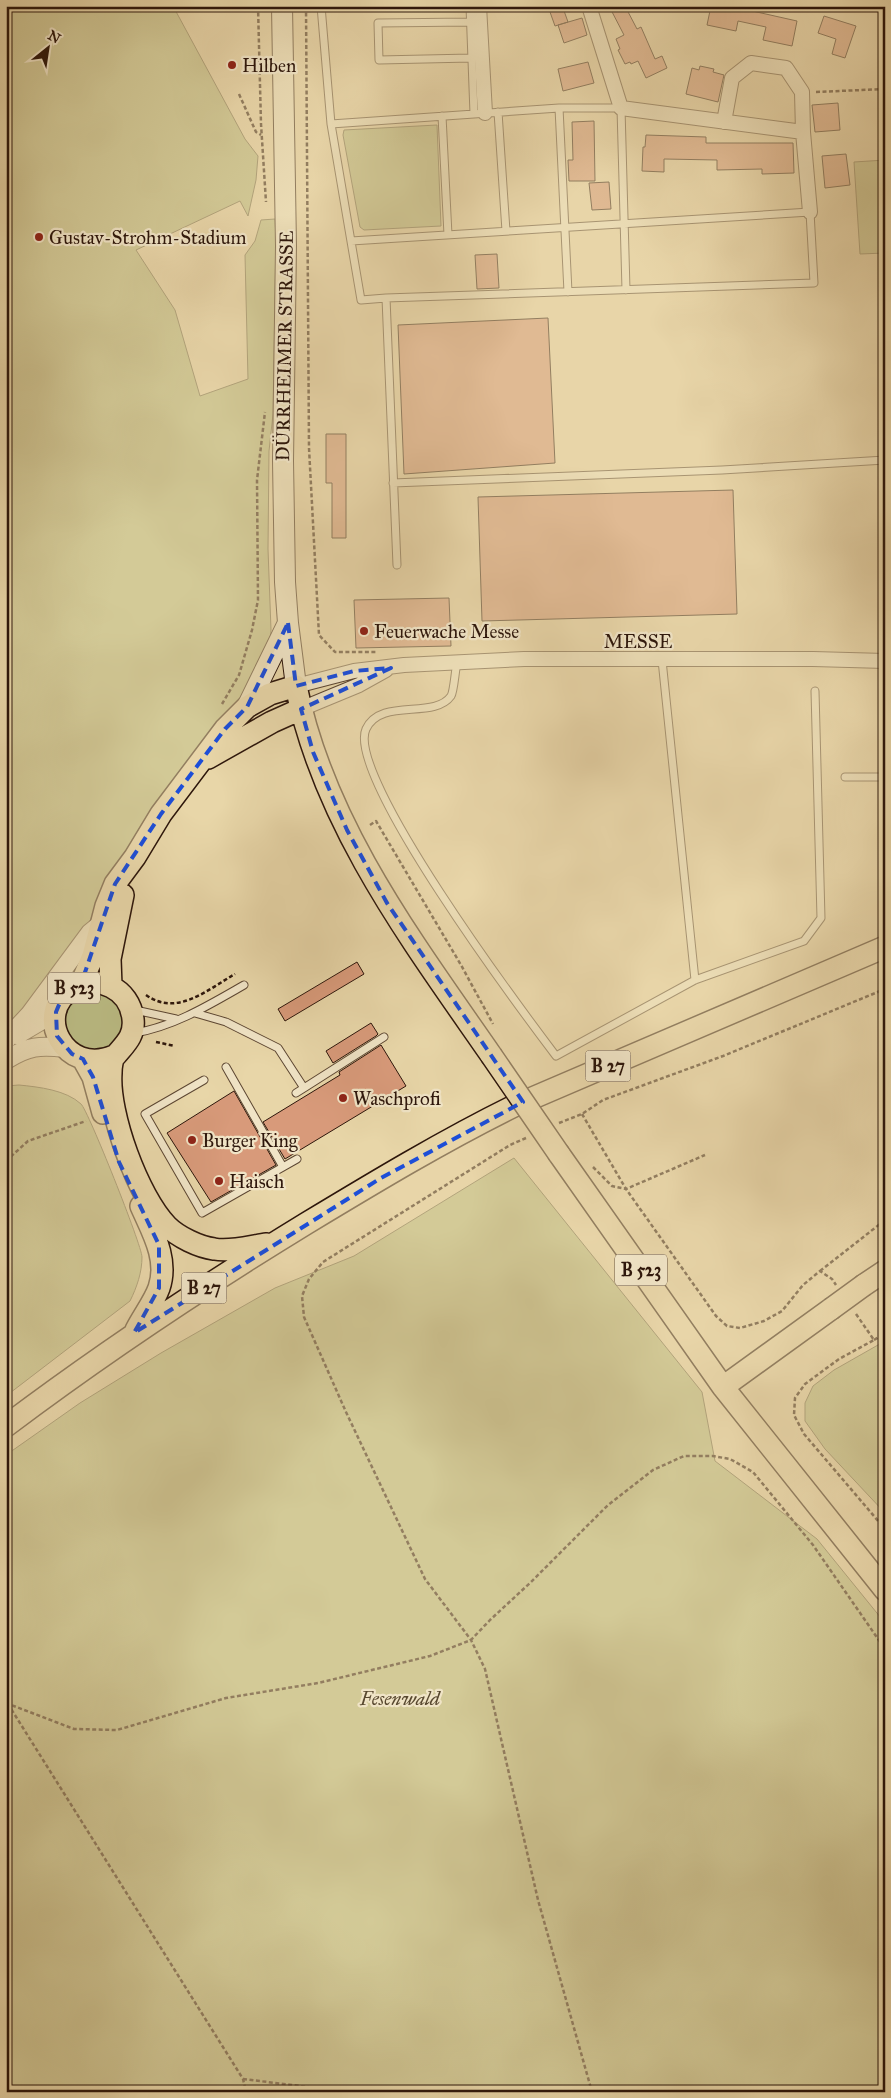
<svg xmlns="http://www.w3.org/2000/svg" width="891" height="2098" font-family="'IM FELL Great Primer',serif">
  <style>
    .green { fill: #bbbc84; stroke: #746948 }
    .building { fill: #d89a7a; stroke: #2d160b }
    .lines { fill: none; stroke-linecap: round; stroke-linejoin: round }
    .service-casing { stroke: #5c4632; stroke-width: 9 }
    .minor-casing { stroke: #5c4632; stroke-width: 16 }
    .tertiary-casing { stroke: #5c4632; stroke-width: 20 }
    .secondary-casing { stroke: #2d160b; stroke-width: 22 }
    .primary-casing { stroke: #2d160b; stroke-width: 24 }
    .path { stroke: #2d160b; stroke-width: 2.5; stroke-dasharray: 4 2.5; stroke-linecap: butt }
    .service { stroke: #f0e4c6; stroke-width: 7 }
    .minor { stroke: #f0e4c6; stroke-width: 14 }
    .tertiary { stroke: #f0e4c6; stroke-width: 18 }
    .secondary { stroke: #f0e4c6; stroke-width: 20 }
    .primary { stroke: #e8d6a8; stroke-width: 21 }
    .primary-bridge-casing { stroke: #2d160b; stroke-width: 24; stroke-linecap: butt }
    .primary-bridge { stroke: #e8d6a8; stroke-width: 21 }
    .marked { fill: none; stroke: #1d4ed8; stroke-width: 4; stroke-dasharray: 10 6; stroke-linejoin: round }
    .poi-dot { fill: #8f2418; stroke: #f0e4c6; stroke-width: 2 }
    .labels { text-anchor: middle; stroke-width: 4.5; stroke-linejoin: round; paint-order: stroke }
    .shield { fill: #f0e4c6; stroke: #685443; stroke-width: 1 }
    .shield-label { font-size: 18px; font-weight: bold; fill: #2d160b }
    .poi-label { font-size: 19px; fill: #2d160b; stroke: #f0e4c6; text-anchor: start }
    .street-label { font-size: 19px; fill: #2d160b; stroke: #f0e4c6 }
    .park-label { font-size: 19px; font-style: italic; fill: #58482f; stroke: #f0e4c6 }
  </style>
  <rect width="100%" height="100%" fill="#e8d6a8"/>
  <filter id="stains"><feTurbulence type="fractalNoise" baseFrequency=".004" numOctaves="4"/><feColorMatrix values="0 0 0 0 .2 0 0 0 0 .09 0 0 0 0 .02 0 0 0 .5 -.17"/></filter>
  <radialGradient id="worn" r=".72"><stop offset=".6" stop-color="#630" stop-opacity="0"/><stop offset="1" stop-color="#630" stop-opacity=".3"/></radialGradient>
  <!-- green -->
  <path class="green" d="M6 6H173L245 139 258 156 256 180 248 216 240 201 136 250 175 310 200 396 248 379 245 255 255 241 261 220 275 219 276 240 273 414 269 451 268 549 271 630 269 654 240 699 190 757 139 829 121 862 102 890 91 919 72 952 37 998 6 1024Z
    M437 125 441 226 364 230 360 227 343 135 344 130Z
    M885 160V253L860 254 854 162Z
    M65 1022a29 29 0 1 1 58 0a29 29 0 1 1-58 0Z
    M19 1085C39 1087 66 1090 81 1104 88 1110 142 1246 142 1257 142 1272 137 1287 130 1301L6 1396V1086Z
    M514 1158 702 1392 715 1461 817 1539 885 1623V2092H6V1455L80 1403 161 1353 275 1288 354 1256Z
    M885 1341V1513L825 1449 805 1421V1403L813 1386 834 1370Z"/>
  <!-- building -->
  <path class="building" d="M609 6H625L637 29 641 27 655 59 662 56 667 68 646 78 638 61 631 64 630 62 625 64 618 50 620 49 616 39 624 35Z
    M711 6H730L797 21 792 46 763 40 766 27 738 21 736 31 707 25Z
    M563 8 568 22 555 26 550 12Z
    M824 16 856 26 845 58 832 54 836 39 818 33Z
    M582 18 587 35 564 43 558 25Z
    M588 62 594 83 563 91 558 69Z
    M700 66 714 69 713 72 724 75 718 102 686 94 692 68 699 70Z
    M838 103 840 130 815 132 812 105Z
    M594 121 595 181H569L568 160H573L572 122Z
    M646 135 706 137V143H793L794 173 762 174V169L717 170V160L664 159V172L642 171 643 147H645Z
    M846 154 850 185 825 188 822 156Z
    M609 182 611 209 592 210 589 183Z
    M497 254 499 288 477 289 475 255Z
    M548 318 555 463 404 474 398 325Z
    M326 434H346V538H332V483H326Z
    M733 490 737 614 482 621 478 497Z
    M449 598 451 646 356 648 354 600Z
    M357 962 364 974 285 1021 278 1009Z
    M371 1023 378 1034 376 1036 333 1063 326 1051Z
    M381 1045 406 1086 285 1159 263 1122 340 1075 339 1072Z
    M234 1091 276 1165 211 1202 167 1133Z"/>
  <g class="lines">
    <defs>
      <path id="service" d="M321 6 331 124 361 300 386 298 814 283 810 212 351 241
        M470 6 474 114
        M470 22 378 23 379 60 471 58
        M559 108 568 292
        M498 112 506 231
        M442 116 448 235
        M331 124 559 108H621L626 290
        M386 298 397 565
        M393 483 722 470 885 460
        M662 660 695 980
        M457 663C455 671 454 691 451 696 434 720 381 697 366 729 345 775 522 1011 556 1056L695 980 804 941 821 918 815 691
        M845 777H885
        M135 1010 176 1019
        M195 1013 226 1022 278 1048 304 1088 296 1093
        M135 1033C175 1026 209 1005 244 985
        M226 1067 283 1167
        M204 1080 145 1114 202 1213 297 1159
        M304 1088 384 1037"/>
      <path id="minor" d="M479 6 485 113
        M589 6 621 108 803 132 810 212
        M724 122 732 78 751 63 786 68 802 92 803 132
        M296 686 354 671 404 665 524 659H813L885 661
        M301 709 359 685 386 670"/>
      <path id="tertiary" d="M17 1035 56 1012
        M6 1040 30 1014 90 933 101 924
        M6 1060C28 1046 40 1045 65 1048"/>
      <path id="secondary" d="M282 6 286 246 283 461 285 582 288 623 296 686
        M247 707 288 623"/>
      <path id="primary" d="M208 758 272 722 301 709
        M81 984 93 956 106 906 115 884 135 857 161 814 225 729 247 707 270 694 296 686C324 825 412 941 491 1055
        M111 986 110 959 123 895
        M114 1056C64 1077 33 1013 72 989 98 973 130 989 133 1019 135 1036 125 1044 116 1055 112 1058 111 1067 111 1073 108 1114 138 1196 167 1226 178 1237 199 1247 214 1249 231 1252 251 1246 267 1244
        M83 1059 93 1077 103 1113
        M559 1154 723 1387 885 1590
        M864 1285 885 1271
        M136 1330C143 1316 154 1302 159 1288 169 1259 152 1231 141 1206
        M723 1387 831 1309
        M6 1426C103 1353 204 1286 307 1223 375 1182 443 1141 514 1106L885 947"/>
    </defs>
    <!-- service casing -->
    <use href="#service" class="service-casing"/>
    <!-- minor casing -->
    <use href="#minor" class="minor-casing"/>
    <!-- tertiary casing -->
    <use href="#tertiary" class="tertiary-casing"/>
    <!-- secondary casing -->
    <use href="#secondary" class="secondary-casing"/>
    <!-- primary casing -->
    <use href="#primary" class="primary-casing"/>
    <!-- path -->
    <path class="path" d="M258 6 261 124 266 202
      M306 6 309 448 319 635 335 652H376
      M816 92 885 89
      M239 94 256 132 261 135
      M222 704 239 675 252 630 258 600 257 480 265 412
      M370 825 376 821 461 965 493 1024
      M146 995C177 1017 207 990 235 974
      M156 1042 175 1046
      M582 1114 626 1189 716 1316 727 1326 740 1328 764 1321 782 1311 803 1285 820 1271 832 1279 836 1285
      M559 1123 582 1114 603 1100 723 1056 885 989
      M526 1138 510 1145 323 1262 309 1279 302 1296 304 1317 346 1412 425 1579 471 1640 485 1669 538 1900 592 2092
      M6 1161 28 1141 86 1121
      M593 1167 612 1186 626 1189 705 1155
      M820 1271 885 1220
      M856 1314 874 1340 839 1359 805 1384 795 1398 794 1415 804 1434 885 1529
      M874 1340 885 1333
      M6 1703 74 1729 117 1730 226 1698 318 1683 430 1656 471 1640 490 1620 531 1582 608 1505 653 1470 684 1456H713L730 1459 753 1472 813 1545 885 1649
      M8 1704 243 2079 246 2092
      M243 2079 349 2092"/>
    <!-- service -->
    <use href="#service" class="service"/>
    <!-- minor -->
    <use href="#minor" class="minor"/>
    <!-- tertiary -->
    <use href="#tertiary" class="tertiary"/>
    <!-- secondary -->
    <use href="#secondary" class="secondary"/>
    <!-- primary -->
    <use href="#primary" class="primary"/>
    <defs>
      <path id="primary-bridge" d="M491 1055 559 1154
        M831 1309 864 1285"/>
    </defs>
    <!-- primary-bridge casing -->
    <use href="#primary-bridge" class="primary-bridge-casing"/>
    <!-- primary-bridge -->
    <use href="#primary-bridge" class="primary-bridge"/>
  </g>
  <!-- marked area -->
  <path d="M0 0H891V2098H0ZM288 623 296 686 354 671 391 668 301 709 313 752 347 830 387 903 523 1102 381 1178 134 1333 159 1288V1245L119 1162 93 1077 83 1059 72 1054 57 1036 56 1012 61 1000 81 984 115 884 161 814 225 729 247 707Z" fill="#e8d6a8" fill-opacity=".55" fill-rule="evenodd"/>
  <path class="marked" d="M288 623 296 686 354 671 391 668 301 709 313 752 347 830 387 903 523 1102 381 1178 134 1333 159 1288V1245L119 1162 93 1077 83 1059 72 1054 57 1036 56 1012 61 1000 81 984 115 884 161 814 225 729 247 707Z"/>
  <!-- markers -->
  <g class="poi-dot">
    <circle cx="232" cy="65" r="5"/>
    <circle cx="39" cy="237" r="5"/>
    <circle cx="364" cy="631" r="5"/>
    <circle cx="343" cy="1098" r="5"/>
    <circle cx="192" cy="1140" r="5"/>
    <circle cx="219" cy="1181" r="5"/>
  </g>
  <g class="labels">
    <!-- shield labels -->
    <g class="shield">
      <rect x="48" y="972.5" width="52" height="31" rx="4"/>
      <rect x="585.5" y="1050.5" width="45" height="31" rx="4"/>
      <rect x="615" y="1254.5" width="52" height="31" rx="4"/>
      <rect x="181.5" y="1272.5" width="45" height="31" rx="4"/>
    </g>
    <g class="shield-label">
      <text x="74" y="994">B 523</text>
      <text x="608" y="1072">B 27</text>
      <text x="641" y="1276">B 523</text>
      <text x="204" y="1294">B 27</text>
    </g>
    <!-- poi labels -->
    <g class="poi-label">
      <text x="242" y="72">Hilben</text>
      <text x="49" y="244">Gustav-Strohm-Stadium</text>
      <text x="374" y="638">Feuerwache Messe</text>
      <text x="353" y="1105">Waschprofi</text>
      <text x="202" y="1147">Burger King</text>
      <text x="229" y="1188">Haisch</text>
    </g>
    <!-- street labels -->
    <g class="street-label">
      <text transform="translate(284 346) rotate(-89)" y="7">DÜRRHEIMER STRASSE</text>
      <text x="638" y="648">MESSE</text>
    </g>
    <!-- park labels -->
    <g class="park-label">
      <text x="400" y="1705">Fesenwald</text>
    </g>
  </g>
  <!-- margin -->
  <rect width="891" height="2098" fill="none" stroke="#e8d6a8" stroke-width="25"/>
  <rect x="8" y="8" width="876" height="2083" fill="none" stroke="#2d160b" stroke-width="2.5"/>
  <rect x="12" y="12" width="866" height="2073" fill="none" stroke="#2d160b"/>
  <!-- north arrow -->
  <g transform="translate(48 48) rotate(30)" stroke="#f0e4c6" stroke-width="4" paint-order="stroke">
  <path d="M0-4L9 19L0 12L-9 19Z" fill="#2d160b"/>
  <text y="-8" font-size="14" font-weight="bold" text-anchor="middle" fill="#2d160b">N</text>
  </g>
  <rect width="100%" height="100%" filter="url(#stains)"/>
  <rect width="100%" height="100%" fill="url(#worn)"/>
</svg>
